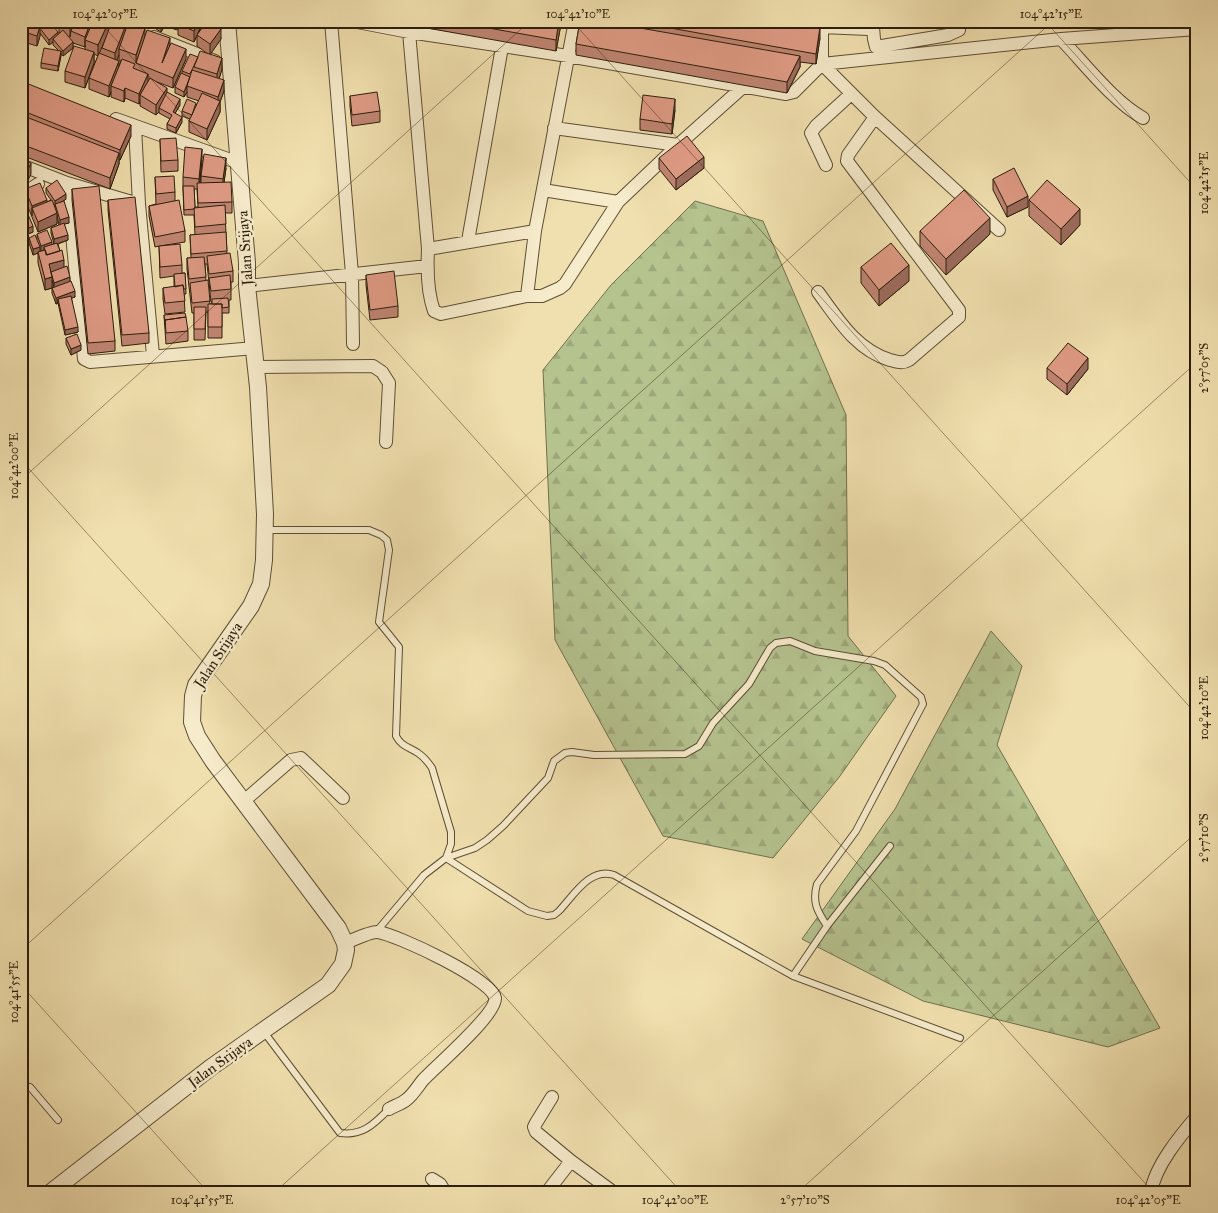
<svg xmlns="http://www.w3.org/2000/svg" width="1218" height="1213" font-family="'IM FELL Great Primer',serif">
  <style>
    .forest { fill: url(#forest-firs); stroke: #70704e }
    .lines { fill: none; stroke-linecap: round; stroke-linejoin: round }
    .service-casing { stroke: #5d4e35; stroke-width: 8 }
    .minor-casing { stroke: #5d4e35; stroke-width: 14 }
    .tertiary-casing { stroke: #5d4e35; stroke-width: 18 }
    .service { stroke: #f6ebcb; stroke-width: 6 }
    .minor { stroke: #f6ebcb; stroke-width: 12 }
    .tertiary { stroke: #f6ebcb; stroke-width: 16 }
    .wall { fill: #c08572; stroke: #2c1e0c; fill-rule: evenodd }
    .shaded-wall { fill: #9c6c5d; stroke: #2c1e0c }
    .building { fill: #df9b85; stroke: #2c1e0c }
    .ticks { fill: none; stroke: #2c1e0c; stroke-width: 1; stroke-opacity: 0.45 }
    .labels { text-anchor: middle; stroke-width: 5; stroke-linejoin: round; paint-order: stroke }
    .street-label { font-size: 15px; fill: #2c1e0c; stroke: #f6ebcb }
    .neatline { fill: none; stroke: #2c1e0c; stroke-width: 2 }
    .ticks-label { font-size: 12px; text-anchor: middle; fill: #2c1e0c }
  </style>
  <defs>
    <pattern id="forest-firs" width="22" height="20" patternUnits="userSpaceOnUse" patternTransform="scale(1.25)"><rect width="22" height="20" fill="#b5c38f"/><path d="M5 1l3.5 6h-7zM16 11l3.5 6h-7z" fill="#9ca77a"/></pattern>
  </defs>
  <rect width="100%" height="100%" fill="#f1e0af"/>
  <filter id="stains"><feTurbulence type="fractalNoise" baseFrequency=".004" numOctaves="4"/><feColorMatrix values="0 0 0 0 .2 0 0 0 0 .09 0 0 0 0 .02 0 0 0 .5 -.17"/></filter>
  <radialGradient id="worn" r=".72"><stop offset=".6" stop-color="#630" stop-opacity="0"/><stop offset="1" stop-color="#630" stop-opacity=".3"/></radialGradient>
  <!-- forest -->
  <path class="forest" d="M695 201 763 221 846 415 848 636 896 696 840 776 773 858 663 836 555 640 543 370 611 285Z
    M991 631 1022 666 997 745 1160 1028 1108 1047 923 1001 802 939 895 809Z"/>
  <g class="lines">
    <defs>
      <path id="service" d="M266 530H369L381 535 387 540 389 550 379 622 399 647 396 736C401 746 409 747 418 753 424 757 428 762 432 768L451 832V844L446 858 528 911 547 916 554 915 559 911C574 895 590 867 614 875L793 976 960 1038
        M376 932 424 875 446 858 475 848 487 840 503 826 548 778 554 761 565 753 572 752 594 755 685 754 699 746 713 723 749 684 770 648 776 643 790 641 815 651 874 661 885 665 921 697 923 704 856 831 817 884C812 902 817 911 827 926
        M793 976 827 926 890 846
        M264 1032 340 1133C363 1136 374 1124 389 1109
        M21 1086 30 1087 58 1120"/>
      <path id="minor" d="M331 21 352 274 353 344
        M352 21 409 32 568 56 786 94 794 92 822 64 1061 39 1197 29
        M786 21 822 27 868 29 873 27 875 21
        M822 21V64L875 117 999 230
        M873 27 874 39 876 47 948 35 959 30 956 21
        M409 32 428 249C427 269 427 292 434 311L441 314 527 296H542L560 288 565 284 618 202 678 145 743 87
        M154 37 215 61
        M1061 39C1085 64 1113 101 1143 118
        M116 119 239 163
        M135 127 139 204 153 355
        M554 128 678 145
        M21 165 67 183 84 359 90 362 255 348
        M826 165 811 133 816 126 851 94
        M67 183 132 202
        M543 190 618 202
        M21 196 38 184
        M468 241 502 47
        M428 249 535 231
        M247 286 427 266
        M818 292C838 319 856 350 890 360 898 362 902 364 909 360L959 317V310L847 161 848 155 875 117
        M527 296 535 231 575 21
        M256 367 373 366 382 372 389 383 386 442
        M244 801 291 760 301 758 343 798
        M345 943C353 940 371 931 378 932 397 935 492 979 495 998 497 1014 436 1066 423 1080 418 1086 413 1095 406 1100 401 1104 394 1106 389 1109
        M552 1097 536 1123 534 1127 536 1132 571 1161 613 1192
        M432 1179 440 1184 445 1192
        M547 1192 571 1161
        M1151 1192C1155 1166 1180 1136 1197 1116"/>
      <path id="tertiary" d="M51 1192 210 1068 328 985 343 964 346 950 345 943 338 928 213 761 197 736 192 722 193 696 196 685 251 606 261 584 264 560 265 514 258 387 247 286V263L227 21"/>
    </defs>
    <!-- service casing -->
    <use href="#service" class="service-casing"/>
    <!-- minor casing -->
    <use href="#minor" class="minor-casing"/>
    <!-- tertiary casing -->
    <use href="#tertiary" class="tertiary-casing"/>
    <!-- service -->
    <use href="#service" class="service"/>
    <!-- minor -->
    <use href="#minor" class="minor"/>
    <!-- tertiary -->
    <use href="#tertiary" class="tertiary"/>
  </g>
  <!-- wall -->
  <path class="wall" d="M21 21 35 24 27 21H45V23L47 21H58L56 26 52 25 58 35 60 33H59V22L111 21V24L127 25 145 35 170 45 186 59 173 88 157 82 167 93 180 105 175 113 182 122 176 133 167 129V124L170 119 159 113V112L156 115 140 106V102L139 104 125 98 124 102 111 97V92L109 97 89 89V78L98 56 94 54V63L85 88 65 82V71L85 50V46V47L73 43V48L63 56 61 54 58 71 41 68V63L58 50 53 45V42L49 45 40 33V36L37 46 27 43V47L21 63ZM119 55V60L121 61 119 66 117 60Z
    M134 21H153L149 29Z
    M153 21H168L161 32 153 27Z
    M168 21H221L219 27 221 39 210 54 222 69 219 79 224 91 220 102V112L207 140 189 132V121L190 119 182 116V111L196 106 199 101 187 97V92L184 97 175 93V87L182 74V71L198 57 208 54 197 46V36L194 42 178 35V28L177 30 168 27ZM201 24 204 25 198 33 201 26Z
    M388 21H561V24L556 51Z
    M580 21H786L820 38 816 64 800 62V67L787 93 576 55V44Z
    M21 81 131 136 120 160H119V164L110 189 21 155Z
    M350 96 380 111V122L352 126 350 106Z
    M675 110 672 134 640 130V119Z
    M160 139 178 160V171L161 172Z
    M659 158 704 168 676 190 659 169Z
    M202 160 200 183H201V176L226 168 224 182 232 202V213H225L227 254 233 271V282H231V300H229V313H222V338H208V312H206L205 340H194V313H192L187 269V258H191L190 235H195L194 215H184L183 188V177ZM194 189H197L198 207H195ZM205 264H207L211 302H212V304H210L206 281Z
    M155 177 175 192V201L185 231V242L160 246 182 265V273H185L186 294H184L185 312 165 314 163 299V288L174 287V276L160 278 159 246 155 247 149 216V206L156 204Z
    M993 179 1028 207 1007 217 993 190Z
    M46 188 66 199 62 202 69 223 64 224 68 240 58 244 64 267 70 281 75 297 71 298 78 332 65 335 58 303 56 304 52 293V288L54 287 52 280V288L45 290 38 263V253L33 255 29 243V238L37 239V234L52 245 54 244 51 233V228L59 225 57 215V224L38 232 28 207V212L27 213 33 232 23 236 21 232V198L28 206 25 200V189L47 202 51 200 46 193Z
    M72 189 115 341V351L88 354 72 200Z
    M108 200 149 333V343L122 346 108 210Z
    M1029 200 1080 225 1061 245 1029 216Z
    M920 231 990 234 946 275 920 246Z
    M861 267 909 281 879 306 861 283Z
    M366 275 398 306V317L370 320 366 285Z
    M164 315 188 331V341L166 344Z
    M66 338 81 350 71 355 66 344Z
    M1047 368 1088 369 1067 395 1047 379Z"/>
  <!-- shaded-wall -->
  <path class="shaded-wall" d="M72 21H76L71 31 70 37V27Z
    M91 21H95L85 40V47V37Z
    M109 21H111V27L98 56V45Z
    M149 21H153L149 29Z
    M165 21H168L161 32V26Z
    M199 21H201V26L194 42V31Z
    M219 21H221V22L217 31V26Z
    M559 21H561V24L556 51V40Z
    M127 22V33L119 49V55L115 64V53Z
    M40 26V36L37 46V36Z
    M820 27V38L816 64V54Z
    M145 28V39L136 63V55Z
    M221 29V39L210 55V44Z
    M58 32V37L53 39V42L49 45V40Z
    M27 37V47L21 63V53Z
    M170 38V48L162 63Z
    M73 42V48L63 56V51Z
    M186 49V59L173 88V78Z
    M61 51V56L58 71V66Z
    M94 52V63L85 88V77Z
    M800 56V67L787 93V82Z
    M222 58V69L217 85V74Z
    M119 61V71L111 86V92L109 97V86Z
    M148 74V85L140 95V102L139 104V94Z
    M224 80V91L220 102V112L207 140V129L218 105V97Z
    M187 86V92L184 97V92Z
    M125 88V98L124 102V91Z
    M167 88V98L159 108V112L156 115V105Z
    M180 99V105L173 117V112Z
    M675 99V110L672 134V124Z
    M182 117V122L176 133V128Z
    M131 125V136L120 160V150Z
    M202 149V160L199 189V179Z
    M119 153V164L110 189V178Z
    M704 157V168L676 190V179Z
    M226 158V168L223 190V179Z
    M31 163V174L21 195V184Z
    M66 194V199L55 207V201Z
    M1028 196V207L1007 217V207Z
    M47 200V210L32 208V216V206Z
    M28 207V212L21 216V211Z
    M1080 209V225L1061 245V229Z
    M57 213V224L38 232V222Z
    M69 217V223L60 225V220Z
    M990 218V234L946 275V259Z
    M33 226V232L23 236V231Z
    M68 235V240L54 245V239Z
    M52 242V247H44V250L41 251V246Z
    M40 247V252L33 255V249Z
    M64 260V271L51 274 49 264Z
    M909 265V281L879 306V290Z
    M52 277V288L45 290V279Z
    M70 277V283L54 288V283Z
    M75 291V297L58 303V299V303L56 304V298Z
    M78 327V332L65 335V330Z
    M81 345V350L71 355V349Z
    M1088 358V369L1067 395V384Z"/>
  <!-- building -->
  <path class="building" d="M21 21H25L40 26 37 36 21 31Z
    M47 21H49L58 32 49 40 39 27Z
    M59 21H72L70 27 59 22Z
    M75 21H91L85 37 71 31Z
    M93 21H109L98 45 85 40Z
    M112 21H124L127 22 115 53 102 48Z
    M153 21H165L161 26Z
    M168 21H179L177 25Z
    M179 21H199L194 31 178 24Z
    M207 21H210L221 29 210 44 197 35Z
    M210 21H219L217 26Z
    M449 21H559L556 40Z
    M580 21H600L800 56 787 82 576 44Z
    M631 21H786L820 27 816 54Z
    M128 23 145 28 136 55 119 49Z
    M63 30 73 42 63 51 53 39Z
    M147 30 170 38 162 63 171 43 186 49 173 78 136 63Z
    M21 35 27 37 21 53Z
    M74 46 94 52 85 77 65 71Z
    M44 48 61 51 58 66 41 63Z
    M200 51 222 58 217 74 194 67Z
    M99 53 119 61 109 86 89 78Z
    M190 54 198 57 190 74 182 71Z
    M122 59 135 64 133 68 148 74 139 94 125 88 124 91 111 86Z
    M192 70 224 80 218 97 187 86Z
    M181 73 190 77 184 92 175 87Z
    M150 78 167 88 156 105 140 95Z
    M21 81 131 125 120 150 21 110Z
    M167 92 180 99 173 112 182 117 176 128 167 124 172 115 159 108Z
    M377 92 380 111 352 115 350 96Z
    M202 93 220 101 207 129 189 121Z
    M643 95 675 99 672 124 640 119Z
    M187 99 196 103 192 115 182 111Z
    M21 115 119 153 110 178 21 144Z
    M687 136 704 157 676 179 659 158Z
    M176 138 178 160 161 161 160 139Z
    M185 147 202 149 199 179 183 177Z
    M204 154 226 158 223 179 201 176Z
    M21 159 31 163 21 184Z
    M1014 168 1028 196 1007 207 993 179Z
    M174 176 175 192 156 194 155 177Z
    M57 180 66 194 55 201 46 188Z
    M1047 180 1080 209 1061 229 1029 200Z
    M231 182 232 202 198 203 197 183Z
    M40 183 47 200 32 206 25 189Z
    M99 186 115 341 88 343 72 189Z
    M183 186H194L195 207 194 208V209L184 210Z
    M964 190 990 218 946 259 920 231Z
    M23 197 28 207 21 211V198Z
    M135 197 149 333 122 335 108 200Z
    M52 200 57 213 38 222 32 208Z
    M179 200 185 231 155 237 149 206Z
    M64 201 69 217 60 220 55 204Z
    M225 205 226 224 195 227 194 208Z
    M27 212 33 226 23 231 21 227V215Z
    M64 223 68 235 54 239 51 228Z
    M47 230 52 242 41 246 37 234Z
    M226 232 227 251 191 254 190 235Z
    M35 235 40 247 33 249 29 238Z
    M57 243 60 251 47 255 44 247Z
    M891 243 909 265 879 290 861 267Z
    M180 244 182 265 160 267 159 246Z
    M45 250 46 255 62 250 64 260 49 264 52 277 45 279 38 252Z
    M230 253 233 271 209 274 207 256Z
    M204 257 206 277 189 279 187 258Z
    M67 266 70 277 54 283 51 272Z
    M394 271 398 306 370 310 366 275Z
    M185 273 186 289H184L183 285 175 287 174 274Z
    M230 275 231 289 211 291 209 278Z
    M208 280 210 301 192 303 190 283Z
    M71 281 75 291 56 298 52 288Z
    M183 285 185 301 165 303 163 288Z
    M71 296 78 327 65 330 58 299Z
    M228 298 229 307 222 308V304H212V299Z
    M208 304H222V327H208Z
    M194 307H206L205 329H194Z
    M185 313 186 317 165 320V325L164 315Z
    M186 317 188 331 166 333 165 320Z
    M77 334 81 345 71 349 66 338Z
    M1068 343 1088 358 1067 384 1047 368Z"/>
  <!-- ticks -->
  <path class="ticks" d="M99 21 1153 1192M572 21 1197 715M1045 21 1197 190M21 460 681 1192M21 480 530 21M21 950 1053 21M21 985 208 1192M275 1192 1197 362M798 1192 1197 832"/>
  <g class="labels">
    <!-- street labels -->
    <g class="street-label">
      <text transform="translate(245 248) rotate(-94)" y="5">Jalan Srijaya</text>
      <text transform="translate(218 655) rotate(-57)" y="5">Jalan Srijaya</text>
      <text transform="translate(220 1062) rotate(-36)" y="5">Jalan Srijaya</text>
    </g>
  </g>
  <!-- margin -->
  <rect width="1218" height="1213" fill="none" stroke="#f1e0af" stroke-width="55"/>
  <rect x="28" y="28" width="1162" height="1158" class="neatline"/>
  <g class="ticks-label">
    <text x="105" y="18">104°42'05"E</text>
    <text x="578" y="18">104°42'10"E</text>
    <text x="1051" y="18">104°42'15"E</text>
    <text transform="translate(1204 183) rotate(-90)" y="4">104°42'15"E</text>
    <text transform="translate(1204 368) rotate(-90)" y="4">2°57'05"S</text>
    <text transform="translate(14 466) rotate(-90)" y="4">104°42'00"E</text>
    <text transform="translate(1204 708) rotate(-90)" y="4">104°42'10"E</text>
    <text transform="translate(1204 838) rotate(-90)" y="4">2°57'10"S</text>
    <text transform="translate(14 992) rotate(-90)" y="4">104°41'55"E</text>
    <text x="202" y="1204">104°41'55"E</text>
    <text x="675" y="1204">104°42'00"E</text>
    <text x="805" y="1204">2°57'10"S</text>
    <text x="1148" y="1204">104°42'05"E</text>
  </g>
  <rect width="100%" height="100%" filter="url(#stains)"/>
  <rect width="100%" height="100%" fill="url(#worn)"/>
</svg>
